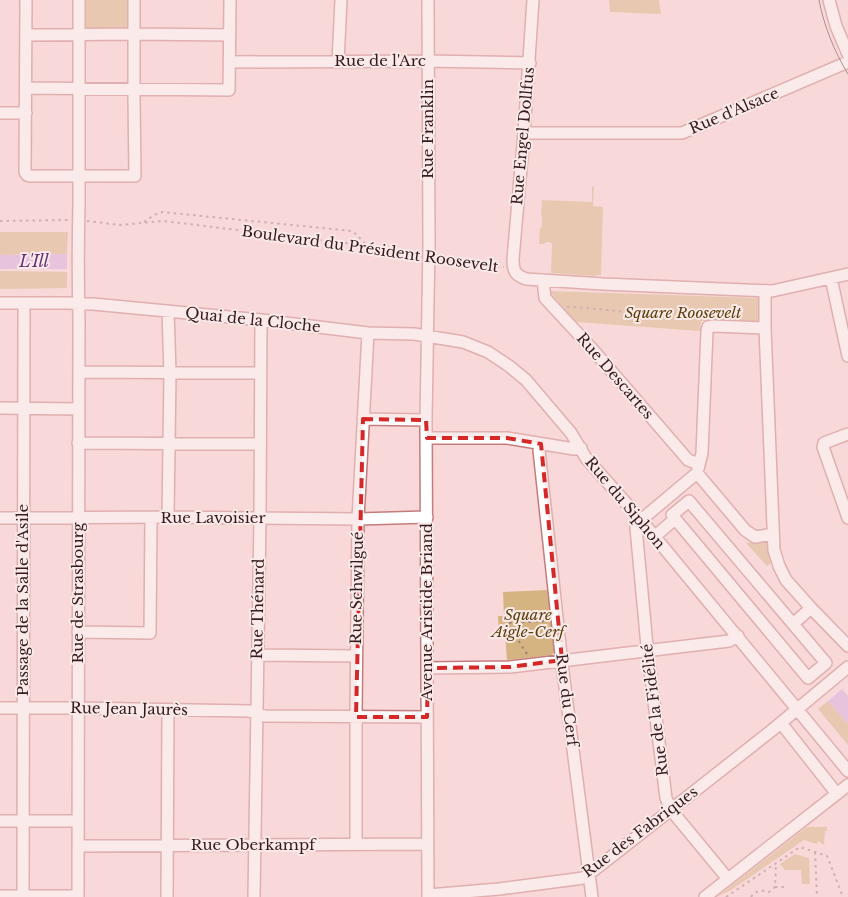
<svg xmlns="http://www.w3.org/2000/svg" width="848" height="897" font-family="'Libre Baskerville',serif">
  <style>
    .green { fill: #d5b482 }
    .water { fill: #d6a8e5 }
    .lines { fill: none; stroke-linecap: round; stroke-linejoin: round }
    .minor-casing { stroke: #c47c7e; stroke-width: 14 }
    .path { stroke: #9f8182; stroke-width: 2; stroke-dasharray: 2.5 4; stroke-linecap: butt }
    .minor { stroke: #fff; stroke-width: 11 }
    .tram { stroke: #513535; stroke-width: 1 }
    .marked { fill: none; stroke: #d62828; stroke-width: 4; stroke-dasharray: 10 6; stroke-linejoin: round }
    .labels { text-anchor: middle; stroke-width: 4; stroke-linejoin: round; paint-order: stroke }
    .street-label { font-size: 15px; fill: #371b1c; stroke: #fae9e9 }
    .park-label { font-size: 15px; font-style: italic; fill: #5d410b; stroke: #fae9e9 }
    .water-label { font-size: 16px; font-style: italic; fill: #662e76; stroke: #fae9e9 }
  </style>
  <rect width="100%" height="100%" fill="#f8d8d8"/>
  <!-- green -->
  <path class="green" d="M85 0H129L130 29H85Z
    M609 0H659L661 14 610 12Z
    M592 186 594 187 593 206 603 207 601 275H596V276L551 273 552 244 550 242H546L544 244H539L540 228 542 227V217L541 216 542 200 592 202Z
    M0 232H68L67 254 0 255Z
    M0 271 67 272V288L0 289Z
    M549 291 760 298 759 323 701 321 700 331 576 322Z
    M769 540 772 562 767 566 746 543Z
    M548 590 555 651 552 655 507 660 505 634H499L498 616H504L503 592Z
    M828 701 848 724V745L818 709Z
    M807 827H827V831H825L824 845 818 841 817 844 804 840 731 890 717 897Z
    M795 854 809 858 810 884H802L801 870H785L780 864Z"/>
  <!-- water -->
  <path class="water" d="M67 254V269H0V255Z
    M842 689 848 696V724L828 701Z"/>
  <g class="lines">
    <defs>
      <path id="minor" d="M26 0 25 172 27 175 30 176H135L134 97V0
        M533 0 524 133 513 259C513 271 515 275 526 279L603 284 772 291 848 274
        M829 0 836 26 848 54
        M27 35 134 34 230 35
        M230 62 428 61 530 63
        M338 62 341 0
        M26 88 229 90 230 0
        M0 113H26
        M524 133H682L848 62
        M831 278 848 356
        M543 280 545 298 594 351 688 460 699 464
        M765 291V328L774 550 779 566 786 580 811 608 848 646
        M0 303H67L93 304 261 320 368 333 414 334 463 342 488 352 509 366 526 380 571 433 586 458 641 520 848 771
        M79 372 260 373
        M0 408 79 409
        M363 419 426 420
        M848 434 824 443 823 447 848 518
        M427 438H507L574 449 581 448
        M78 443 260 444
        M541 444 539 450 562 664 592 897
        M698 469 702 453 707 331 708 327 713 326 765 328
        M697 473 641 520 636 528 647 646 666 798 671 810 728 879
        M697 473 745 530 755 537 773 534
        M689 501 826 663 808 678 672 515Z
        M168 517 170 373 168 311
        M0 518 168 517 358 519 427 517
        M654 537 675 519
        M793 624 811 608
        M78 632 150 633 151 518
        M257 655 356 656
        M428 668 510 667 729 641 738 636
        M0 708H78L249 711 265 716 427 717
        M781 723 837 794
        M0 821H78
        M356 844V712L358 519 368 333
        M78 846 428 844
        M428 895 499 889 576 879 583 878 589 874 602 864 771 731 848 667
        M0 896H78
        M23 897 24 303
        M78 897 79 319C78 280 78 243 79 205V0
        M167 897 168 710
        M254 897 260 518 261 320
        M428 897 426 420 429 245 428 0
        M705 897 848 785"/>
    </defs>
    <!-- minor casing -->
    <use href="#minor" class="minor-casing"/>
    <!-- path -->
    <path class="path" d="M0 221 68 220
      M87 221 120 225 163 221 354 244 381 254 419 256
      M144 222 154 215 162 212 352 231 357 235 368 247
      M439 258 504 267
      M567 307H575L678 317H704
      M512 632 517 623
      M527 654 507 623 547 621
      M815 852 817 897
      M775 887H788
      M726 897 800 847 827 856 843 897
      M751 897C755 890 762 890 769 892L775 887 776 863"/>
    <!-- minor -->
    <use href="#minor" class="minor"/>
    <!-- tram -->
    <path class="tram" d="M819 0C824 26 834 51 848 74"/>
  </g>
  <!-- marked area -->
  <path d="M0 0H848V897H0ZM363 419 426 420 427 438H507L541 444 562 660 510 667 428 668 427 717H356Z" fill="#f8d8d8" fill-opacity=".55" fill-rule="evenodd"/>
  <path class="marked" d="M363 419 426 420 427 438H507L541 444 562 660 510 667 428 668 427 717H356Z"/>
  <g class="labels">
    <!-- street labels -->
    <g class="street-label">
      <text x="380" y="66">Rue de l'Arc</text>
      <text transform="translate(734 111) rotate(-23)" y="5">Rue d'Alsace</text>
      <text transform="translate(428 129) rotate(-90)" y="5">Rue Franklin</text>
      <text transform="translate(523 136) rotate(-85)" y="5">Rue Engel Dollfus</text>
      <text transform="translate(370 249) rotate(8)" y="5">Boulevard du Président Roosevelt</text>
      <text transform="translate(253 320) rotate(6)" y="5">Quai de la Cloche</text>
      <text transform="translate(615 376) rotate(49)" y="5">Rue Descartes</text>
      <text transform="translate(625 503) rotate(50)" y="5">Rue du Siphon</text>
      <text x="213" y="523">Rue Lavoisier</text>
      <text transform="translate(357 588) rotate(-89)" y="5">Rue Schwilgué</text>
      <text transform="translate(78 593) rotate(-90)" y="5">Rue de Strasbourg</text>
      <text transform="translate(23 600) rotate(-90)" y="5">Passage de la Salle d'Asile</text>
      <text transform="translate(258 609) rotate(-89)" y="5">Rue Thénard</text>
      <text transform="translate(427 612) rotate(-90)" y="5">Avenue Aristide Briand</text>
      <text transform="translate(567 700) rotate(83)" y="5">Rue du Cerf</text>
      <text transform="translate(129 709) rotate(1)" y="5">Rue Jean Jaurès</text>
      <text transform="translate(655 710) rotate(-97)" y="5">Rue de la Fidélité</text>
      <text transform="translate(640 832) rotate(-37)" y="5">Rue des Fabriques</text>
      <text x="253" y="850">Rue Oberkampf</text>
    </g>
    <!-- park labels -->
    <g class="park-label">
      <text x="683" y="318">Square Roosevelt</text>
      <text x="528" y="620">Square<tspan x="528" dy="17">Aigle-Cerf</tspan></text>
    </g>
    <!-- water labels -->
    <g class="water-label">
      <text x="34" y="267">L'Ill</text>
    </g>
  </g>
</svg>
